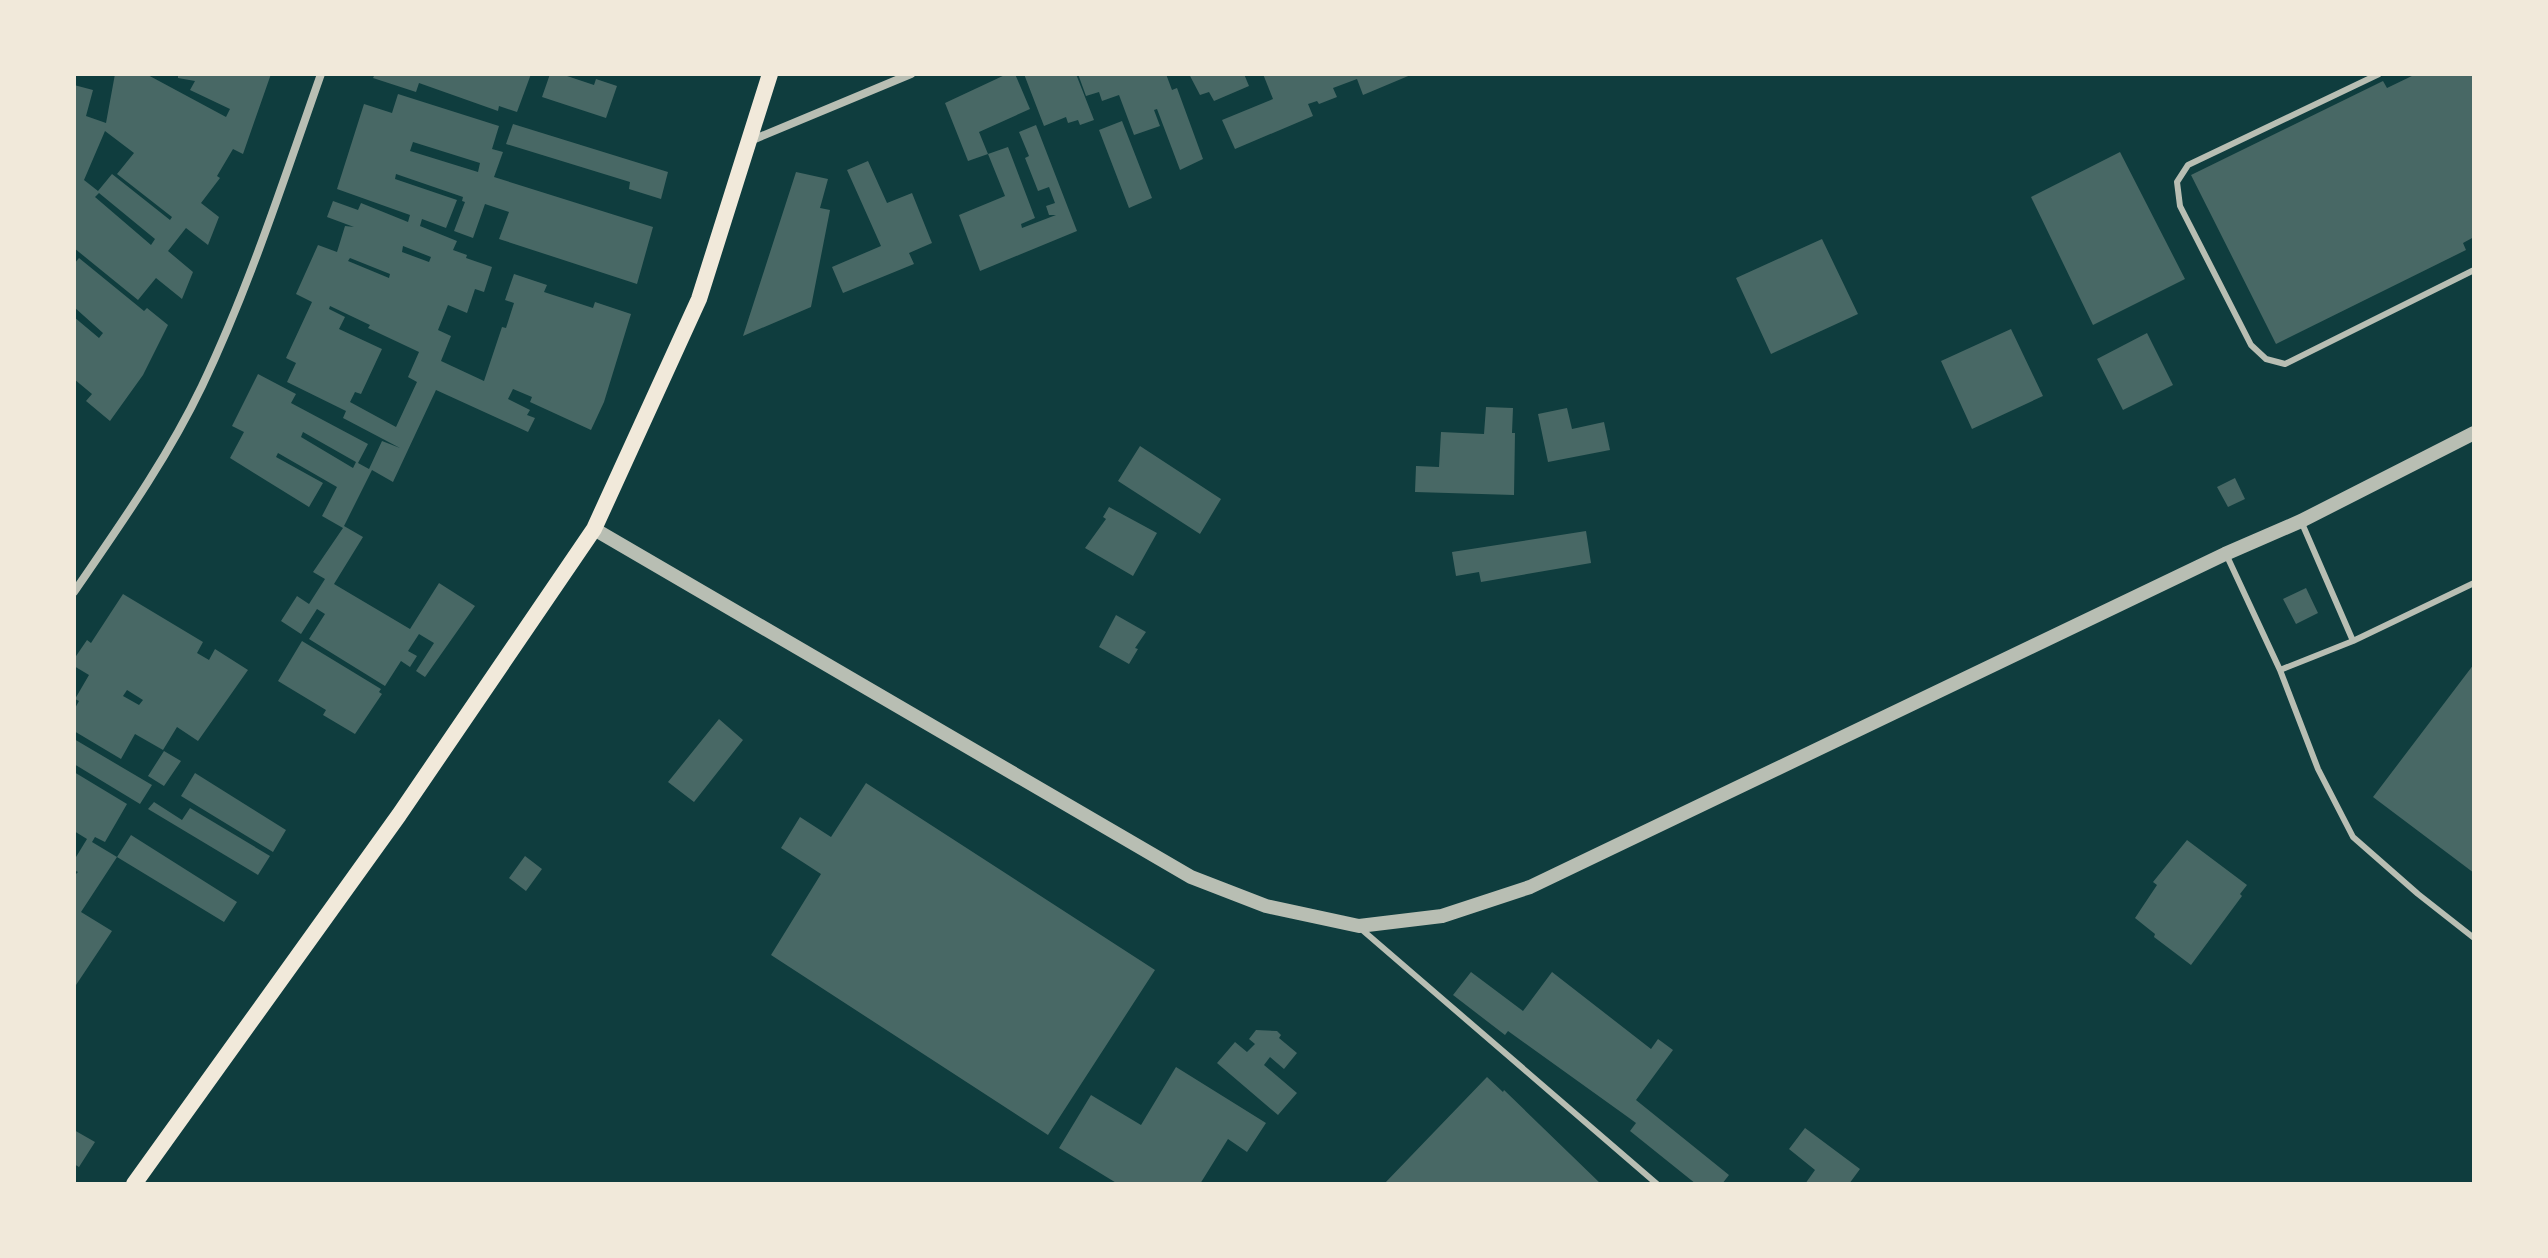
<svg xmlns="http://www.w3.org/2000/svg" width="2548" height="1258" font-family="Jost,sans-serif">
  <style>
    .building { fill: #486865; fill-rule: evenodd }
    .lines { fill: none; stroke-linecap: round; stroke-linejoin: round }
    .service { stroke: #b8beb3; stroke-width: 6 }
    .minor { stroke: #b8beb3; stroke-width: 8 }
    .tertiary { stroke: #b8beb3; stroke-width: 14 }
    .secondary { stroke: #f1e9da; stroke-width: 16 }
  </style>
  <rect width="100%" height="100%" fill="#0f3d3e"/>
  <!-- building -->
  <path class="building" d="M115 74H146L226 117 230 109 190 90 195 81 178 78V74H271L243 154 233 149 217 176 220 178 201 203 219 217 208 245 186 228 168 251 193 272 182 299 156 278 138 300 74 248V85L93 90 86 116 106 123ZM105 131 134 153 117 174 172 217 170 220 112 174 98 191 84 180ZM99 193 155 239 151 245 95 197Z
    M375 74H531L517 112 499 106 498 111 419 83 416 92 373 78Z
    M550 74H561L594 85 596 79 617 86 606 118 542 97Z
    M1007 74H1015L1030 109 979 132 988 154 968 161 945 103Z
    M1024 74H1076L1094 120 1080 125 1078 120 1068 123 1066 117 1044 126Z
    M1078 74H1166L1172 90 1177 88 1203 159 1180 170 1157 109 1154 110 1160 126 1134 135 1119 95 1102 101 1099 92 1086 96Z
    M1189 74H1244L1249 86 1214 101 1209 92 1200 95Z
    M1263 74H1413L1363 95 1357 79 1333 88 1337 97 1319 104 1317 101 1308 104 1313 116 1235 149 1222 120 1273 99Z
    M2416 74H2474V237L2463 243 2466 250 2276 344 2191 175 2383 81 2387 88Z
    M398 94 499 126 492 149 503 152 494 177 653 227 637 284 499 239 509 212 485 204 473 238 454 231 465 202 462 201 463 197 396 174 395 179 457 200 446 228 422 219 420 226 457 241 453 250 467 255 466 258 492 267 484 292 475 289 467 313 448 305 438 330 451 336 441 361 484 381 502 327 506 328 514 303 505 300 514 274 547 285 544 292 593 308 595 302 631 314 604 402 591 430 530 402 532 397 513 389 508 399 530 410 527 415 535 418 528 432 436 390 393 482 372 470 344 526 363 537 334 584 410 629 439 583 475 606 425 677 416 671 434 643 419 634 408 651 417 656 410 667 401 661 385 686 309 639 325 614 317 609 301 634 281 621 297 596 309 604 325 579 313 572 343 528 322 516 337 487 278 453 276 457 323 483 309 507 230 458 244 432 232 426 258 374 296 394 291 403 368 444 358 463 369 469 382 441 400 448 343 418 346 411 287 382 296 363 286 358 312 302 296 294 318 245 337 252 345 226 354 227 327 217 333 201 358 210 361 203 408 222 410 215 337 189 364 104 392 113ZM413 142 480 163 478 172 410 151ZM403 246 431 257 429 262 402 252ZM350 258 390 274 389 278 348 261ZM330 306 370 325 368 328 419 352 408 377 417 382 396 427 350 402 355 392 361 394 382 349 339 329 345 317 329 309ZM303 432 356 462 353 468 301 437Z
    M1122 121 1152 198 1129 208 1099 130Z
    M513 124 668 172 661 199 629 189 630 182 506 144Z
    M1036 125 1077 231 980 271 959 215 1005 196 988 154 1008 147 1035 218 1021 224 1022 228 1056 215H1049L1046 206 1055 203 1049 187 1038 191 1025 158 1029 156 1019 132Z
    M2120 152 2185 279 2093 325 2031 197Z
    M868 161 887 203 912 193 932 243 909 253 914 264 843 293 832 267 881 246 847 170Z
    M796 172 828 179 820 208 830 210 811 307 743 336Z
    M1822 239 1858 314 1771 354 1736 278Z
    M79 258 144 311 147 308 168 325 143 375 110 421 86 401 92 394 74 379V317L99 338 103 333 74 307V264Z
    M2011 329 2043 396 1972 429 1941 361Z
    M2147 333 2173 385 2123 410 2097 359Z
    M1486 407 1513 408 1512 433H1515L1514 495 1415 492 1416 466 1439 467 1441 432 1484 434Z
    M1567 408 1572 429 1604 422 1610 450 1548 462 1538 414Z
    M1140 446 1221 499 1200 534 1118 481Z
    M2235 478 2245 499 2228 507 2217 487Z
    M1109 507 1157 533 1133 576 1085 548 1106 519 1103 517Z
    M1586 531 1591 563 1481 582 1479 572 1456 576 1452 552Z
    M2306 588 2318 613 2296 624 2283 599Z
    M123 594 203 642 197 653 209 660 215 649 248 670 198 741 177 727 163 750 135 734 121 759 74 731V710L79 701 75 699 89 675 74 666V659L87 640 91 643ZM127 690 143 700 139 705 123 696Z
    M1116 615 1146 632 1135 648 1138 649 1129 664 1099 647Z
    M302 641 381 689 379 692 382 694 355 734 323 715 326 710 278 681Z
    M2474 664V873L2373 797Z
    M719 719 743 740 694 802 668 782Z
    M74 739 152 785 140 804 74 764Z
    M164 751 181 761 164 786 148 776Z
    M74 772 127 804 105 842 95 837 92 842 117 857 81 912 112 931 74 988V876L78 872 74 870V856L76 857 87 839 74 831Z
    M195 773 286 830 273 852 181 796Z
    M866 783 1155 970 1048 1135 771 955 821 874 781 848 800 817 831 837Z
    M154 802 182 820 190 808 270 856 258 875 148 809Z
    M131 835 237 902 224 922 117 857Z
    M2187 840 2247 885 2240 894 2242 896 2191 965 2154 937 2155 934 2135 918 2157 885 2153 882Z
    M525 856 542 869 526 891 509 878Z
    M1471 972 1523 1011 1552 972 1651 1049 1658 1039 1673 1050 1636 1100 1729 1175 1722 1184H1696L1630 1131 1636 1123 1625 1115 1508 1031 1505 1035 1453 995Z
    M1256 1030 1277 1031 1281 1035 1279 1038 1297 1053 1284 1069 1270 1057 1264 1065 1297 1093 1278 1115 1217 1063 1235 1042 1247 1052 1255 1044 1249 1039Z
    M1176 1067 1266 1123 1247 1152 1228 1139 1200 1184H1118L1059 1148 1091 1095 1141 1125Z
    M1487 1077 1503 1092 1504 1090 1601 1184H1384Z
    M1805 1128 1860 1169 1849 1184H1805L1815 1170 1789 1149Z
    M74 1130 95 1142 79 1167 74 1164Z"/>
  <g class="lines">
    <!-- service -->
    <path class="service" d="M2379 74 2188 165 2177 182 2180 206 2251 345 2266 359 2285 364 2474 270
      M2301 521 2353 641 2474 583
      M2226 554 2280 670 2318 769 2353 837 2418 894 2474 938
      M2280 670 2353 641
      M1360 928 1657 1184"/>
    <!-- minor -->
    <path class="minor" d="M750 141 911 74
      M74 592C120 525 167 459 202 386 250 285 284 179 321 74"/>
    <!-- tertiary -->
    <path class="tertiary" d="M594 529 1191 877 1266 906 1359 926 1442 916 1530 887 2225 554 2301 521 2474 433"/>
    <!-- secondary -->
    <path class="secondary" d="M134 1184 399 815 594 529 699 299 770 74"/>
  </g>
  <!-- border -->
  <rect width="2548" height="1258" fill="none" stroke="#f1e9da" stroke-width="152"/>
</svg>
